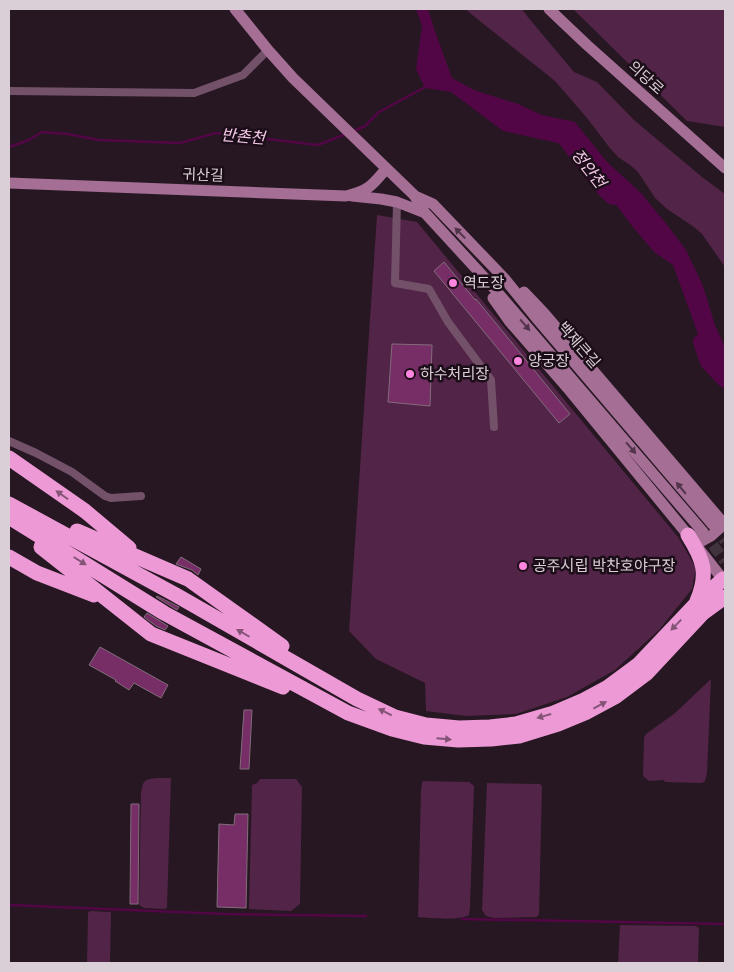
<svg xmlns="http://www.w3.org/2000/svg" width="734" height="972" font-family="'Libre Baskerville','Noto Sans KR',serif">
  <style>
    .green { fill: #522447 }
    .water { fill: #530645 }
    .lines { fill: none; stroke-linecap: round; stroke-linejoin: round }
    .stream { stroke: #530645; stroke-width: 2.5 }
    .river { stroke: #530645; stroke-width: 16 }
    .building { fill: #772d66; stroke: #816d7b }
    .secondary-tunnel { stroke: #41333d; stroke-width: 11; stroke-dasharray: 11 5.5; stroke-linecap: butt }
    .street { stroke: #735169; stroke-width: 8 }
    .secondary { stroke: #a46e95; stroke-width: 11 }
    .highway { stroke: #ed99d6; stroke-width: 15 }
    .oneway { fill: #52344a }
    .oneway2 { fill: #845477 }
    .poi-dot { fill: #fe86e0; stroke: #1c0e18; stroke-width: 2 }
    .labels { text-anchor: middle; stroke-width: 5; stroke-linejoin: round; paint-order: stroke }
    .street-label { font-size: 15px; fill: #dacfd6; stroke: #1c0e18 }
    .poi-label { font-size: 15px; fill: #dacfd6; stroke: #1c0e18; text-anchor: start }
    .water-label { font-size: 16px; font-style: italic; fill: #f4c9e7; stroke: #1c0e18 }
  </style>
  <rect width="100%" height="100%" fill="#261722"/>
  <!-- green -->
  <path class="green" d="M466 9H522L527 16 574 72 597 82 634 120 702 177 725 194V267L702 234 694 227 667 209 655 198 638 172 630 165 618 157 609 147 587 118 555 81 471 14Z
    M573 9H725V127L687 121Z
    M377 215 417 222 678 537 696 568 692 589 659 630 615 670 567 697 516 714 466 716 426 711 425 683 376 659 349 631Z
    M711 679 707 773 705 781 702 783 665 782 664 780 649 781 643 776 644 738 646 734 675 713Z
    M171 778 167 908 164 909 144 908 139 905 141 793C142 789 142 784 145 781 149 777 165 778 171 778Z
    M260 779H296L302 787 300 904 291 911 249 909 252 785 257 783Z
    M423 781 469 782 474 786 470 907 469 915C460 921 429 918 418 917L421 790 422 783Z
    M487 783 540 784 542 786 539 914 537 917 494 918 486 916 482 910Z
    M90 911 111 912 110 963H87L88 913Z
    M620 925 696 926 699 928 698 963H618Z"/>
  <!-- water -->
  <path class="water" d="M416 9H428L436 34 452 78 474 90 518 104 542 115 575 122 607 162 641 193 668 226 686 250 703 286 715 325 725 347V380L708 362 673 265 654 252 632 226 606 191 571 146 503 131 451 92 425 88 416 69 422 26Z"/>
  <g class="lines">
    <!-- stream -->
    <path class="stream" d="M354 131 365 126 379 112 427 86
      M9 147 29 140 42 132 68 134 99 140 180 143 216 133 318 145 346 134
      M9 905 225 914 366 916
      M462 919 725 924"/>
    <!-- river -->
    <path class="river" d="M565 138 606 191 613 197
      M701 342 708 362 725 380"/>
  </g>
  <!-- building -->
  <path class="building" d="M444 262 475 300 476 299 570 414 559 423 434 271Z
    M392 344 432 345 430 406 388 402Z
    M181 557 201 569 198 575 192 570 176 564Z
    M157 596 179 607 177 610 156 597Z
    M147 613 168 626 165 630 156 626 144 617Z
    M100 647 168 685 161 698 134 683 129 690 115 681 116 680 89 665Z
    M244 710H252L249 769H240Z
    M131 804H139L138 904H130Z
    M235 814H248L246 908 217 907 219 824 234 825Z"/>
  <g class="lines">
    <!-- secondary-tunnel -->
    <path class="secondary-tunnel" d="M713 525 725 541
      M703 532 725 561"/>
    <!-- street -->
    <path class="street" d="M9 91 194 93 243 75 268 50
      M397 202 395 283 429 289 448 322 491 380 494 427
      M9 441 36 453 72 472 105 496 111 498 141 496"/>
    <!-- secondary -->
    <path class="secondary" d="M235 9 268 50 293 78 414 195 425 213 492 286 703 532
      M549 9 587 45 725 168
      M9 183 346 196C368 191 372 186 386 169
      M352 196 381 199 397 202 425 213
      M415 196 433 204 504 278 538 320 713 525
      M524 292 544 313 725 525
      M493 298 510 322 570 391 688 535 725 582
      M690 535 702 541 711 536 720 528 721 523 719 521"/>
    <!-- highway -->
    <path class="highway" d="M9 458 85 511 129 548
      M9 504 176 595 357 699 395 717 426 725 459 728 490 727 516 724 554 713 582 701 608 687 639 664 695 605 723 579
      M9 517 164 613 348 713 392 729 424 737 458 740 491 739 519 736 558 724 587 712 615 697 647 673 703 613 725 597
      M77 531 188 579 282 646
      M688 535C703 559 709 573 697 601
      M41 547 151 634 283 687
      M9 557 37 573 94 595"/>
  </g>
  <!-- one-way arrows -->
  <defs><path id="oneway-solid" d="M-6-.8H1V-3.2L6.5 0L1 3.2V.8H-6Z" transform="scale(1.25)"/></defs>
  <g class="oneway">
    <use href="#oneway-solid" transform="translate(460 233) rotate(-134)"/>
    <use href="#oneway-solid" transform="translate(525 325) rotate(49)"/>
    <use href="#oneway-solid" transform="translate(631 448) rotate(49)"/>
    <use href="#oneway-solid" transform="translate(681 488) rotate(-130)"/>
  </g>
  <g class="oneway2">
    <use href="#oneway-solid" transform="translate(62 495) rotate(-145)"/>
    <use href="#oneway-solid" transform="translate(80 561) rotate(32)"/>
    <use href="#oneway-solid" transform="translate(676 625) rotate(134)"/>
    <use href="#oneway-solid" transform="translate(243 633) rotate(-150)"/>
    <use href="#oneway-solid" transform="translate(600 705) rotate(-28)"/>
    <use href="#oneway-solid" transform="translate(385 712) rotate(-154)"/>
    <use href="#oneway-solid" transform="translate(544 716) rotate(164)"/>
    <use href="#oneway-solid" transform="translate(444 739) rotate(5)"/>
  </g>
  <!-- markers -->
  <g class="poi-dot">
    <circle cx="453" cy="283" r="5"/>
    <circle cx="518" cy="361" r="5"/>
    <circle cx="410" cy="374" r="5"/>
    <circle cx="523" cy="566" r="5"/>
  </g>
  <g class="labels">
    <!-- street labels -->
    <g class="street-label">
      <text transform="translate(646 78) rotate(42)" y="5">의당로</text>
      <text transform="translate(203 175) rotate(2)" y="5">귀산길</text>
      <text transform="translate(579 345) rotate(49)" y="5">백제큰길</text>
    </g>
    <!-- poi labels -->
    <g class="poi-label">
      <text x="463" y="288">역도장</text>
      <text x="528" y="366">양궁장</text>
      <text x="420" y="379">하수처리장</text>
      <text x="533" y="571">공주시립 박찬호야구장</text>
    </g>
    <!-- water labels -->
    <g class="water-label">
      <text transform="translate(243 136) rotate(5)" y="6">반촌천</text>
      <text transform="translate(589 168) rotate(52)" y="6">정안천</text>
    </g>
  </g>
  <!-- border -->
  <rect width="734" height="972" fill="none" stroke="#dacfd6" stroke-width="20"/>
</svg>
